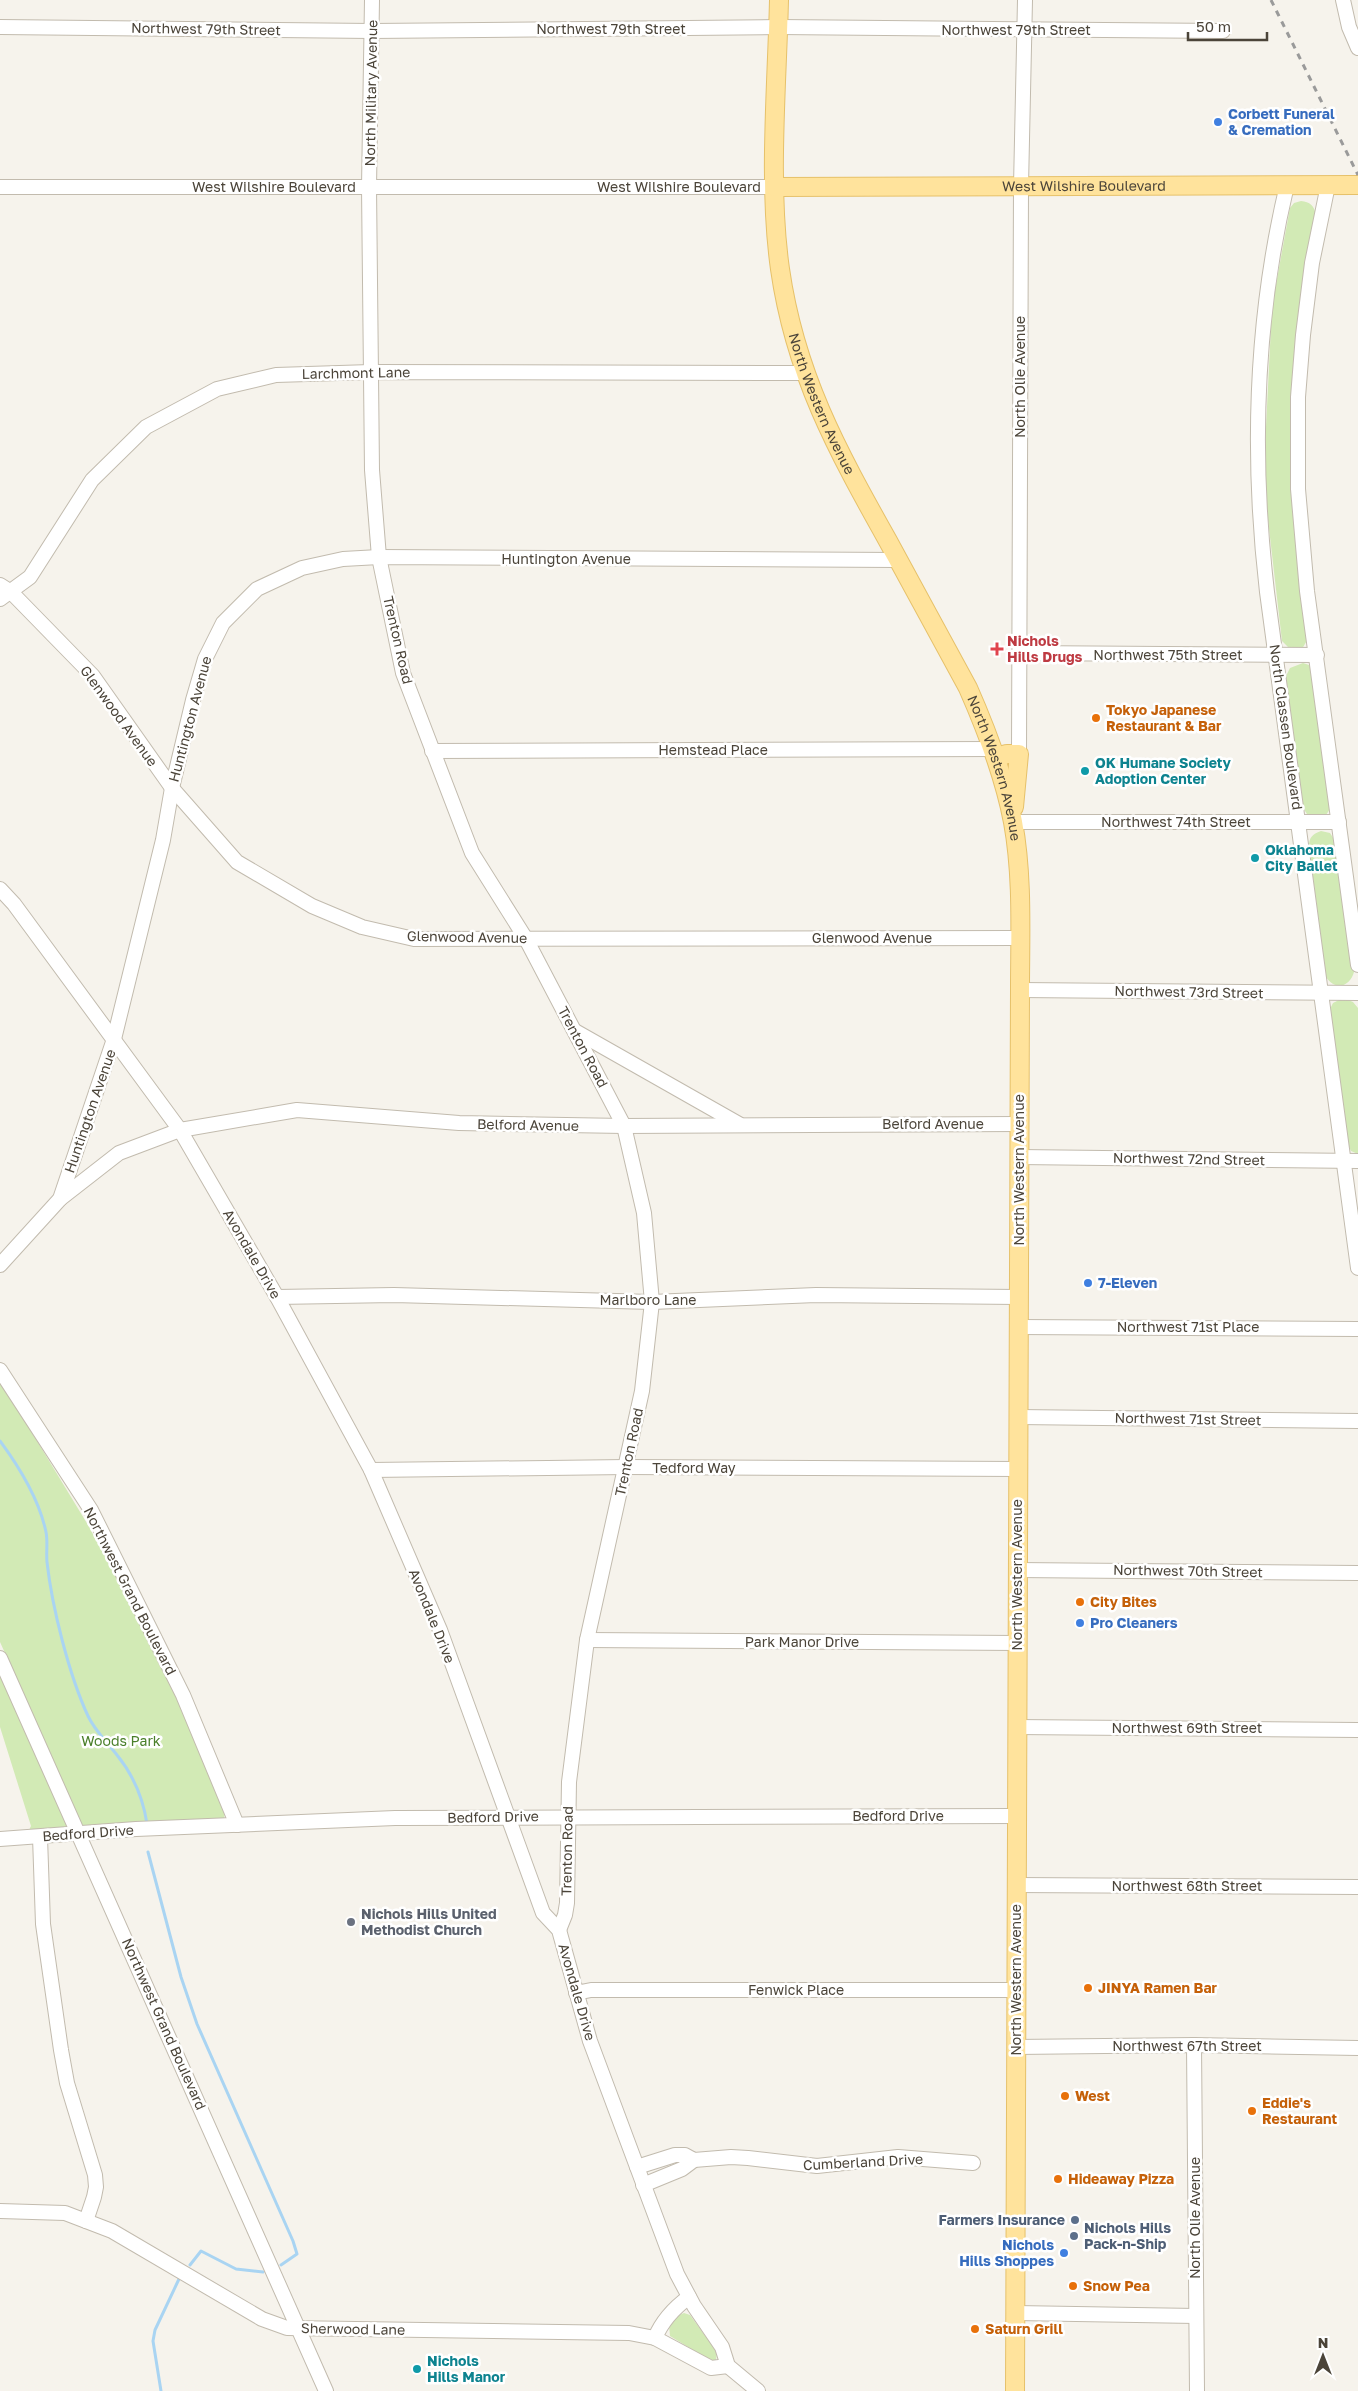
<svg xmlns="http://www.w3.org/2000/svg" width="1358" height="2391" font-family="'Golos Text',sans-serif">
  <style>
    .green { fill: #d2eab5 }
    .lines { fill: none; stroke-linecap: round; stroke-linejoin: round }
    .stream { stroke: #a9d4f2; stroke-width: 3 }
    .minor-casing { stroke: #c2bbae; stroke-width: 16 }
    .major-casing { stroke: #e6c16a; stroke-width: 20 }
    .minor { stroke: #fff; stroke-width: 14 }
    .major { stroke: #ffe39c; stroke-width: 18 }
    .rail { stroke: #9a9a9a; stroke-width: 3; stroke-dasharray: 6 6; stroke-linecap: butt }
    .shop-dot { fill: #3f7fe0; stroke: #fff; stroke-width: 2 }
    .health-dot { fill: #e0444e; stroke: #fff; stroke-width: 2 }
    .food-dot { fill: #e8710a; stroke: #fff; stroke-width: 2 }
    .culture-dot { fill: #0f9aa8; stroke: #fff; stroke-width: 2 }
    .worship-dot { fill: #6b7280; stroke: #fff; stroke-width: 2 }
    .service-dot { fill: #5c6f8a; stroke: #fff; stroke-width: 2 }
    .labels { text-anchor: middle; stroke-width: 5; stroke-linejoin: round; paint-order: stroke }
    .street-label { font-size: 14px; fill: #4b4439; stroke: #fff }
    .shop-label { font-size: 14px; font-weight: bold; fill: #366cbe; stroke: #fff; text-anchor: start }
    .health-label { font-size: 14px; font-weight: bold; fill: #be3a42; stroke: #fff; text-anchor: start }
    .food-label { font-size: 14px; font-weight: bold; fill: #c56008; stroke: #fff; text-anchor: start }
    .culture-label { font-size: 14px; font-weight: bold; fill: #0d838f; stroke: #fff; text-anchor: start }
    .park-label { font-size: 14px; fill: #4a7f2a; stroke: #fff }
    .worship-label { font-size: 14px; font-weight: bold; fill: #5b616d; stroke: #fff; text-anchor: start }
    .service-label { font-size: 14px; font-weight: bold; fill: #4e5e75; stroke: #fff; text-anchor: end }
  </style>
  <rect width="100%" height="100%" fill="#f6f3ec"/>
  <!-- green -->
  <path class="green" d="M1301 201C1310 202 1314 205 1316 215L1298 328 1309 637 1302 649H1290L1282 641 1265 494V447L1272 306 1290 208 1294 203Z
    M1303 663 1309 665 1312 671 1330 809 1326 815 1320 818 1307 814 1303 808 1286 676 1290 668Z
    M1321 831 1330 833 1337 844 1354 972C1350 987 1335 991 1326 977L1309 846C1309 838 1312 834 1321 831Z
    M1343 998 1353 1002 1358 1008V1154L1351 1151 1347 1143 1330 1009 1333 1003Z
    M0 1380 88 1525 124 1592 181 1707 225 1813 224 1818 219 1821 84 1827 81 1822 0 1642Z
    M0 1674 68 1824 64 1830 28 1832 31 1826 0 1727Z
    M684 2313 690 2315 717 2352 716 2360 711 2361 670 2336 669 2325 675 2317Z"/>
  <g class="lines">
    <!-- stream -->
    <path class="stream" d="M0 1441C20 1468 39 1499 46 1532 48 1542 46 1552 47 1562 52 1607 69 1675 88 1716 95 1731 107 1742 117 1755 134 1776 143 1797 147 1824
      M148 1852 181 1977 197 2024 293 2241 297 2254 281 2265
      M190 2265 201 2251 236 2269 263 2272
      M161 2391 153 2341 155 2330 179 2279"/>
    <defs>
      <g id="minor">
        <path d="M372 0 369 187 372 470 379 557 403 673 472 853 526 939 624 1126 644 1213 652 1302 642 1391 587 1640 569 1782 567 1903 565 1915 559 1930"/>
        <path d="M1343 0 1349 27 1358 48"/>
        <path d="M0 27 372 31 779 27 1223 31"/>
        <path d="M1287 185C1255 319 1251 455 1267 592L1358 1268"/>
        <path d="M1328 185 1312 263 1303 335 1298 397V489L1307 591 1358 965"/>
        <path id="s1" d="M0 187H775"/>
        <path d="M0 585 11 592 93 676 172 788 237 862 312 906 362 927 414 939 1020 938"/>
        <path d="M0 599 30 577 92 480 146 427 217 389 276 375 371 372 805 373"/>
        <path d="M1020 653 1317 655"/>
        <path d="M432 751 993 749"/>
        <path d="M1019 754 1021 186 1025 0"/>
        <path d="M1013 822H1339"/>
        <path d="M0 889 14 904 180 1130 277 1297 371 1470 440 1630 543 1913 559 1930 590 2041 677 2274 694 2306 722 2347 728 2366 758 2391"/>
        <path d="M1020 990 1358 993"/>
        <path d="M575 1031 739 1124"/>
        <path d="M1019 1157 1358 1161"/>
        <path d="M60 1199 119 1153 180 1130 297 1110 459 1123 624 1126 1019 1124"/>
        <path d="M0 1265 60 1199 114 1039 163 840 172 788 193 700 205 659 223 623 257 589 302 568 343 559 379 557 898 560"/>
        <path d="M277 1297 394 1295 652 1302 816 1295 1019 1297"/>
        <path d="M1018 1327 1358 1329"/>
        <path d="M0 1370 91 1510 183 1695 237 1825"/>
        <path d="M1018 1417 1358 1421"/>
        <path d="M371 1470 627 1467 1018 1469"/>
        <path d="M1017 1570 1358 1573"/>
        <path d="M587 1640 1017 1643"/>
        <path d="M0 1658 326 2391"/>
        <path d="M1016 1727 1358 1730"/>
        <path d="M40 1837 43 1924 61 2050 67 2083 95 2175 96 2187 94 2197 86 2221"/>
        <path d="M0 1839 136 1829 395 1818 1016 1816"/>
        <path d="M1016 1885 1358 1887"/>
        <path d="M576 1993 591 1990H1016"/>
        <path d="M1194 2045 1197 2391"/>
        <path d="M1016 2047 1194 2045 1358 2048"/>
        <path d="M637 2167 675 2155H685L694 2160 731 2157 748 2158 817 2166 898 2157 973 2163"/>
        <path d="M643 2185 682 2169 694 2160"/>
        <path d="M0 2211 65 2213 112 2231 262 2319 287 2328 629 2333 655 2338 711 2368 728 2366"/>
        <path d="M1015 2313 1196 2316"/>
        <path d="M655 2338C662 2321 674 2308 689 2297"/>
      </g>
      <g id="major">
        <path id="s2" d="M779 0C777 86 768 184 780 269 795 374 837 450 888 541 915 590 941 639 968 688 987 731 1004 775 1013 822 1023 877 1020 934 1020 990L1015 2391"/>
        <path id="s3" d="M775 187 1358 185"/>
        <path d="M996 757 1007 754H1019L1014 807"/>
      </g>
    </defs>
    <!-- minor casing -->
    <use href="#minor" class="minor-casing"/>
    <!-- major casing -->
    <use href="#major" class="major-casing"/>
    <!-- minor -->
    <use href="#minor" class="minor"/>
    <!-- major -->
    <use href="#major" class="major"/>
    <!-- rail -->
    <path class="rail" d="M1271 0 1358 175"/>
  </g>
  <!-- markers -->
  <g class="shop-dot">
    <circle cx="1218" cy="122" r="5"/>
    <circle cx="1088" cy="1283" r="5"/>
    <circle cx="1080" cy="1623" r="5"/>
    <circle cx="1064" cy="2253" r="5"/>
  </g>
  <path class="health-dot" d="M994.5 641.5h5v5h5v5h-5v5h-5v-5h-5v-5h5z"/>
  <g class="food-dot">
    <circle cx="1096" cy="718" r="5"/>
    <circle cx="1080" cy="1602" r="5"/>
    <circle cx="1088" cy="1988" r="5"/>
    <circle cx="1065" cy="2096" r="5"/>
    <circle cx="1252" cy="2111" r="5"/>
    <circle cx="1058" cy="2179" r="5"/>
    <circle cx="1073" cy="2286" r="5"/>
    <circle cx="975" cy="2329" r="5"/>
  </g>
  <g class="culture-dot">
    <circle cx="1085" cy="771" r="5"/>
    <circle cx="1255" cy="858" r="5"/>
    <circle cx="417" cy="2369" r="5"/>
  </g>
  <circle class="worship-dot" cx="351" cy="1922" r="5"/>
  <g class="service-dot">
    <circle cx="1075" cy="2220" r="5"/>
    <circle cx="1074" cy="2236" r="5"/>
  </g>
  <g class="labels">
    <!-- street labels -->
    <g class="street-label">
      <text transform="translate(206 29) rotate(1)" y="5">Northwest 79th Street</text>
      <text x="611" y="34">Northwest 79th Street</text>
      <text x="1016" y="35">Northwest 79th Street</text>
      <text transform="translate(371 93) rotate(-89)" y="5">North Military Avenue</text>
      <text dy="5" stroke="none"><textPath href="#s3" startOffset="309">West Wilshire Boulevard</textPath></text>
      <text dy="5" stroke="none"><textPath href="#s1" startOffset="274">West Wilshire Boulevard</textPath></text>
      <text dy="5" stroke="none"><textPath href="#s1" startOffset="679">West Wilshire Boulevard</textPath></text>
      <text transform="translate(356 373) rotate(-1)" y="5">Larchmont Lane</text>
      <text transform="translate(1020 377) rotate(-90)" y="5">North Olie Avenue</text>
      <text dy="5" stroke="none"><textPath href="#s2" startOffset="411">North Western Avenue</textPath></text>
      <text x="566" y="564">Huntington Avenue</text>
      <text transform="translate(398 640) rotate(77)" y="5">Trenton Road</text>
      <text x="1168" y="660">Northwest 75th Street</text>
      <text transform="translate(119 716) rotate(54)" y="5">Glenwood Avenue</text>
      <text transform="translate(190 719) rotate(-75)" y="5">Huntington Avenue</text>
      <text transform="translate(1286 727) rotate(82)" y="5">North Classen Boulevard</text>
      <text x="713" y="755">Hemstead Place</text>
      <text dy="5" stroke="none"><textPath href="#s2" startOffset="816">North Western Avenue</textPath></text>
      <text x="1176" y="827">Northwest 74th Street</text>
      <text transform="translate(467 937) rotate(1)" y="5">Glenwood Avenue</text>
      <text x="872" y="943">Glenwood Avenue</text>
      <text transform="translate(1189 992) rotate(1)" y="5">Northwest 73rd Street</text>
      <text transform="translate(583 1047) rotate(62)" y="5">Trenton Road</text>
      <text transform="translate(90 1111) rotate(-71)" y="5">Huntington Avenue</text>
      <text x="933" y="1129">Belford Avenue</text>
      <text transform="translate(528 1125) rotate(1)" y="5">Belford Avenue</text>
      <text transform="translate(1189 1159) rotate(1)" y="5">Northwest 72nd Street</text>
      <text transform="translate(1019 1170) rotate(-90)" y="5">North Western Avenue</text>
      <text transform="translate(252 1254) rotate(60)" y="5">Avondale Drive</text>
      <text x="648" y="1305">Marlboro Lane</text>
      <text x="1188" y="1332">Northwest 71st Place</text>
      <text transform="translate(1188 1419) rotate(1)" y="5">Northwest 71st Street</text>
      <text transform="translate(629 1452) rotate(-78)" y="5">Trenton Road</text>
      <text x="694" y="1473">Tedford Way</text>
      <text transform="translate(1188 1571) rotate(1)" y="5">Northwest 70th Street</text>
      <text transform="translate(1017 1575) rotate(-90)" y="5">North Western Avenue</text>
      <text transform="translate(130 1591) rotate(63)" y="5">Northwest Grand Boulevard</text>
      <text transform="translate(432 1616) rotate(68)" y="5">Avondale Drive</text>
      <text x="802" y="1647">Park Manor Drive</text>
      <text x="1187" y="1733">Northwest 69th Street</text>
      <text x="898" y="1821">Bedford Drive</text>
      <text transform="translate(493 1817) rotate(-1)" y="5">Bedford Drive</text>
      <text transform="translate(88 1833) rotate(-4)" y="5">Bedford Drive</text>
      <text transform="translate(567 1851) rotate(-89)" y="5">Trenton Road</text>
      <text x="1187" y="1891">Northwest 68th Street</text>
      <text transform="translate(1016 1980) rotate(-90)" y="5">North Western Avenue</text>
      <text x="796" y="1995">Fenwick Place</text>
      <text transform="translate(577 1992) rotate(74)" y="5">Avondale Drive</text>
      <text transform="translate(164 2024) rotate(66)" y="5">Northwest Grand Boulevard</text>
      <text x="1187" y="2051">Northwest 67th Street</text>
      <text transform="translate(863 2162) rotate(-3)" y="5">Cumberland Drive</text>
      <text transform="translate(1195 2218) rotate(-90)" y="5">North Olie Avenue</text>
      <text transform="translate(353 2329) rotate(1)" y="5">Sherwood Lane</text>
    </g>
    <!-- shop labels -->
    <g class="shop-label">
      <text x="1228" y="119">Corbett Funeral<tspan x="1228" dy="16">&amp; Cremation</tspan></text>
      <text x="1098" y="1288">7-Eleven</text>
      <text x="1090" y="1628">Pro Cleaners</text>
      <text x="1054" y="2250" text-anchor="end">Nichols<tspan x="1054" dy="16">Hills Shoppes</tspan></text>
    </g>
    <!-- health labels -->
    <g class="health-label">
      <text x="1007" y="646">Nichols<tspan x="1007" dy="16">Hills Drugs</tspan></text>
    </g>
    <!-- food labels -->
    <g class="food-label">
      <text x="1106" y="715">Tokyo Japanese<tspan x="1106" dy="16">Restaurant &amp; Bar</tspan></text>
      <text x="1090" y="1607">City Bites</text>
      <text x="1098" y="1993">JINYA Ramen Bar</text>
      <text x="1075" y="2101">West</text>
      <text x="1262" y="2108">Eddie's<tspan x="1262" dy="16">Restaurant</tspan></text>
      <text x="1068" y="2184">Hideaway Pizza</text>
      <text x="1083" y="2291">Snow Pea</text>
      <text x="985" y="2334">Saturn Grill</text>
    </g>
    <!-- culture labels -->
    <g class="culture-label">
      <text x="1095" y="768">OK Humane Society<tspan x="1095" dy="16">Adoption Center</tspan></text>
      <text x="1265" y="855">Oklahoma<tspan x="1265" dy="16">City Ballet</tspan></text>
      <text x="427" y="2366">Nichols<tspan x="427" dy="16">Hills Manor</tspan></text>
    </g>
    <!-- park labels -->
    <g class="park-label">
      <text x="121" y="1746">Woods Park</text>
    </g>
    <!-- worship labels -->
    <g class="worship-label">
      <text x="361" y="1919">Nichols Hills United<tspan x="361" dy="16">Methodist Church</tspan></text>
    </g>
    <!-- service labels -->
    <g class="service-label">
      <text x="1065" y="2225">Farmers Insurance</text>
      <text x="1084" y="2233" text-anchor="start">Nichols Hills<tspan x="1084" dy="16">Pack-n-Ship</tspan></text>
    </g>
  </g>
  <!-- north arrow -->
  <g transform="translate(1323 2356)" stroke="#ffffff" stroke-width="4" paint-order="stroke">
  <path d="M0-4L9 19L0 12L-9 19Z" fill="#4b4439"/>
  <text y="-8" font-size="14" font-weight="bold" text-anchor="middle" fill="#4b4439">N</text>
  </g>
  <!-- scale -->
  <path d="M1188 32v8h79v-8" fill="none" stroke="#4b4439" stroke-width="2.5"/>
  <text x="1196" y="32" font-size="15" fill="#4b4439" stroke="#ffffff" stroke-width="4" paint-order="stroke">50 m</text>
</svg>
